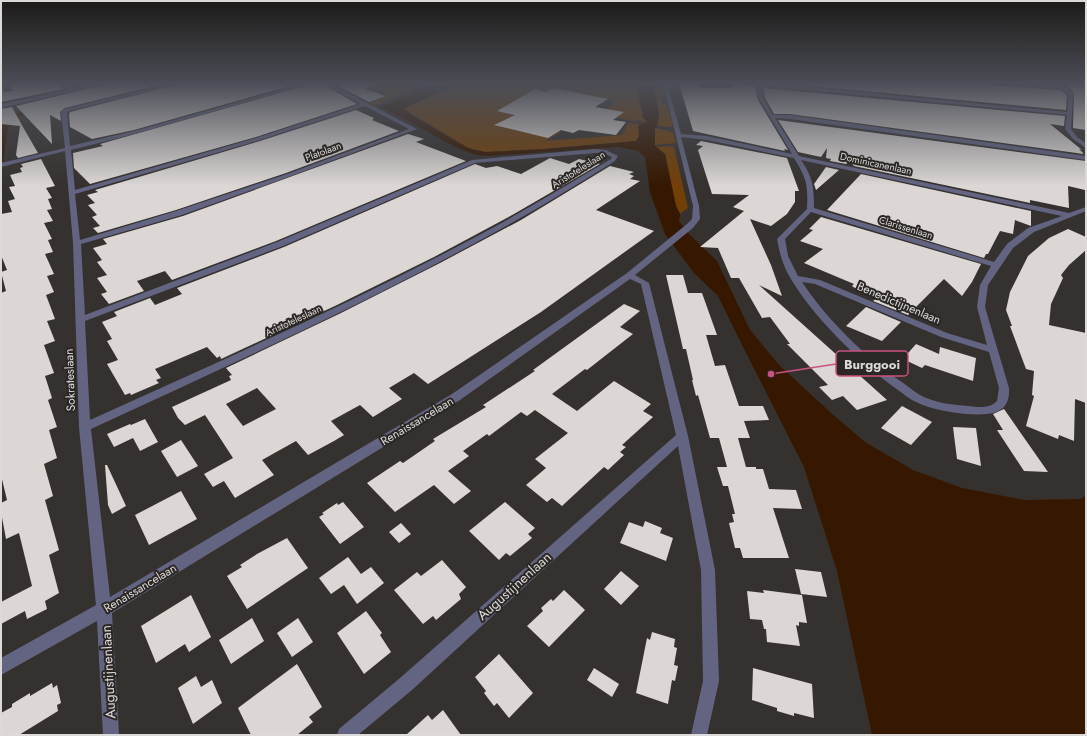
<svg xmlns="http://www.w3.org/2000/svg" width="1087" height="736" font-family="Jost,sans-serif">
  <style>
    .green { fill: #723f07 }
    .water { fill: #361800 }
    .building { fill: #dcd7d4; fill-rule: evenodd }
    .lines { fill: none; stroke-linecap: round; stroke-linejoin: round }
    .street { fill: #636482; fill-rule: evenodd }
    .labels { text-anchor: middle; stroke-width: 4; stroke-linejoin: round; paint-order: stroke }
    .far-street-label { font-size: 10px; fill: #dcdad8; stroke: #2b2725 }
    .street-label { font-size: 12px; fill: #dcdad8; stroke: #2b2725 }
    .near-street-label { font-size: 14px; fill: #dcdad8; stroke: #2b2725 }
    .leader { fill: none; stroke: #ca5280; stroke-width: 1.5 }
    .callout-dot { fill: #ca5280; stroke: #2b2725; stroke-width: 1.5 }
    .callout { fill: #2b2725; stroke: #ca5280; stroke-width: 1.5 }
    .callout-label { font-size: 13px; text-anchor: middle; font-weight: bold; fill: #dcdad8 }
  </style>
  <rect width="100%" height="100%" fill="#35312e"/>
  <!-- green -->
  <path class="green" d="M365 83H415L411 92 373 106 368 104 389 95Z
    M460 83H643L639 100 643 114 642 117 647 121 644 123H642L643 121 638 120 633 121 601 114 617 100 608 99 582 115 586 116 545 141 622 135 628 123 642 125 639 136 636 141 544 149 485 152 468 148 404 109Z
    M653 83H662L665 97H662L663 104H667L673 127 657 126 659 114Z
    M655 128 673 132 676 143 654 145Z
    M669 146 674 147 688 208 680 214 676 206 665 154 656 147Z"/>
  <!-- water -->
  <path class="water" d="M426 83H460L406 107 404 109 413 116 468 148 485 152 544 149 636 141 639 136 638 126 647 121 641 116 643 114 635 83H653L659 114 657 126 655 128V144L654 145 665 154 676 206 680 214 679 221 690 235 717 261 750 330 780 366 830 412 865 442 913 470 962 488 1024 500 1081 499 1086 495V735H872L837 571 804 467 741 343 718 296 694 273 665 234 650 192 645 157 638 151 618 147 490 156C466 157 436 136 416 125 404 118 391 113 379 107L427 88 423 86Z
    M121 94 14 118 8 127 1 174V116L89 97Z"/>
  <!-- building -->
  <path class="building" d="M7 83H56L64 89 1 102V86L4 92 14 91Z
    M112 83H166L65 108 60 112 61 121 50 115 52 144 16 106Z
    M183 83H300L134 130 92 139 70 127 69 114 70 112Z
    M315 83H321L357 104 256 137 90 184 74 168 73 153 103 146 100 144Z
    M332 83H376V85L365 89 386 96 369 102Z
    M679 83H698L699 87 709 88H730V86L734 87V84L756 86V92L758 100 788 150 784 149 785 151 693 131Z
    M780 83 860 84 861 83H961L1062 90 1067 96 1066 110Z
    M1062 83H1086V130L1073 128 1074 94 1070 88Z
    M553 88 608 99 595 107 624 112 613 120 626 122 616 135 579 130 573 133 561 130 548 138 494 125 515 115 497 111 535 89 546 92Z
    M763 88 1065 116 1064 126 1050 124 1082 150 1079 149 1084 154 790 114H774L765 98Z
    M12 107 23 127 38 153 18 158 16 155 20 126 1 124V109Z
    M356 110 374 118 372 120 399 131 286 173 176 210 98 233 93 228 100 226 92 217 97 215 88 205 95 203 87 195 98 192 95 190 260 141Z
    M778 120 1086 161V186L1085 190 1068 186 1069 208 1030 200V203L854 166 850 161 846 164 830 161 831 159 826 158 827 148 821 157 798 152Z
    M408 134 424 139 416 142 466 161 276 241 172 280 165 271 137 281 144 291 109 304 101 294 107 292 97 278 107 275 97 262 102 260 93 248 107 244 103 239 183 216Z
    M701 141 787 158 799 191H795V202L787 214 771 226 750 219 771 265 782 296 759 285 887 400 857 410 843 396 832 400 819 387 828 385 787 344H790L770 317 762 318 739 278H731L718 248 700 247 744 211 733 207 749 195 712 194 698 150 703 146 696 145Z
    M550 158 569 164 579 159 600 164 514 214 434 257 337 305 221 359 220 356 217 358 207 347 155 369 161 378 156 380 159 383 131 395 130 393 125 395 107 364 118 360 107 341 112 339 102 322 117 316 114 312 150 298 155 305 182 294 177 288 284 247 475 164 486 168 497 166 521 174Z
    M41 159 55 186 46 188 52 198 48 199 52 209 47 210 53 221 44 223 52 239 48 240 53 252 45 254 54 274 47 276 54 292 46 295 55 319 47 321 55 341 44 345 54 373 45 376 52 398 48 400 57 427 49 430 57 458 44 464 53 496 45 500 59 550 49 555 59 593 45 601 47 609 27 619 25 611 1 624V602L32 586 19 533 6 539 1 512V503L7 500 1 475V293L6 291 1 272 7 270 1 255V214L12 212 8 201 15 199 9 187 15 186 10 175 22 172 20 168 23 167 21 164Z
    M610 166 634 172 629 174 634 176 630 179 640 181 596 210 654 231 541 312 428 384 414 373 389 388 402 399 373 417 360 405 331 421 344 435 334 441 308 455 296 441 262 460 274 475 235 498 224 481 213 487 204 474 233 458 205 415 185 425 178 418 172 407 231 380 229 376 232 375 226 368 341 313 440 263 521 220ZM257 388 276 409 243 426 226 404Z
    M826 167 839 170 816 190 814 184Z
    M861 174 1031 211V226L1015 220 1013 234 1000 231 988 254H986L984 258 827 210Z
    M821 217 981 264 972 282 962 296 944 279 908 315 873 301 877 298 855 288 852 286 854 284 804 263 823 249 800 241 813 230 809 229Z
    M1068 229 1086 237V250L1069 265 1061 275 1063 278 1051 304 1049 325 1086 333V403L1075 399 1074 441 1059 435 1058 439 1026 426 1034 396 1032 395 1034 371 1026 369 1010 326H1012L1006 310 1010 292 1028 256 1049 238Z
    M666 275H683L688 293H702L717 335H706L715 366 725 365 739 406H763L769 420 744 421 750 438H738L746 467H756V469H763L769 489 796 490 802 509 773 508 789 558H743L740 548H735L729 523 734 522 732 514H735L728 486H723L717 467H727L719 438H710L698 395 696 396 692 380H693L686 349H683Z
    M624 304 640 311 620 327 633 334 587 370 585 369 552 394 577 411 614 381 651 404 643 411 653 417 622 445 626 447 620 452 624 455 608 470 604 467 562 506 552 498 547 502 526 485 546 468 535 459 568 433 535 410 527 416 521 412 489 436 487 434 463 451 469 456 448 471 471 491 454 504 434 485 395 512 367 483 400 461 403 463 435 441 433 439 486 407 483 405 535 371 533 370Z
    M866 307 901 322 882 341 846 326Z
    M916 344 939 354 940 347 976 358 973 381 925 365 922 368 903 359Z
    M902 406 932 422 911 445 881 428Z
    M1004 409 1048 472 1024 471 997 430H1003L993 414Z
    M145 419 158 442 140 451 133 438 114 447 107 434 130 424 131 425Z
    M953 427 976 428 981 466 957 459Z
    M181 440 198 466 177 477 161 451Z
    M105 465H107L126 506 112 514 108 505Z
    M181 491 197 519 149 545 135 515Z
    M343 502 364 527 340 544 319 517 324 514 322 513 337 503 338 505Z
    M505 502 535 528 528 534 532 538 510 556 506 553 499 560 469 531Z
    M645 521 662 528 660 533 673 538 666 561 620 543 629 522 643 527Z
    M401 523 411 534 399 543 389 532Z
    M287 538 308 568 247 609 227 576 242 567 240 565 257 554Z
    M348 557 361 574 371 567 384 583 357 604 344 585 331 594 319 578Z
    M442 560 466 587 459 594 461 599 436 620 433 616 423 624 394 590 417 572 421 576Z
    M795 569 821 572 827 597 801 594Z
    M621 571 639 586 621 605 604 589Z
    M564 590 585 610 549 647 527 626 543 611 541 608 551 599 553 601Z
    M763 590 802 595 807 623 799 622V626L796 625 800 646 767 642 766 629H764L762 620 750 619 747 591 764 593Z
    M191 595 211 637 189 652 185 644 156 663 141 626Z
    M366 611 382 633 380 635 391 652 364 674 337 633Z
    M252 618 264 641 231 664 219 640Z
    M298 618 313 642 292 657 277 633Z
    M652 632 675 639 674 647 677 648 674 665 678 666 675 681 672 680 668 704 636 693 647 638 650 640Z
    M499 654 533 693 509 718 497 703 494 706 484 693 486 691 475 677Z
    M297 664 322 707 309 717 313 722 297 735H251L238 708Z
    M594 668 619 684 612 697 587 680Z
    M753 668 812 684 814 718 794 713V716L777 711V708L752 700Z
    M196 676 201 687 212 680 222 703 193 724 178 688Z
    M52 683 53 688 57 685 61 703 57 705 58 711 19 735H1V713L12 707V704L30 693V696Z
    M443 710 461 735H406L428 715 432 720Z"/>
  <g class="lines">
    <!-- street -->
    <path class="street" d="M57 83H63L73 89 102 83H111L1 108V104L68 90Z
      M173 83H182L69 111 67 113 70 146 134 131 306 83H314L138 133 71 150 75 190 256 138 361 104 322 83H328L417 129 291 176 182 215 81 244 85 315 277 242 472 160 595 149 606 150 618 156 615 161C573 187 531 213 488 236 359 307 224 367 91 429L110 597 452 394 627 273 687 224 692 219 693 206 663 83H667L681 134 707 136 792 154 759 99 757 92 758 86 762 83 1067 112 1069 96 1063 89 993 83 1057 86 1053 83C1061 83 1068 87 1073 94L1071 129 1077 137 1086 143V148L1073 139 1065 129 1067 115 765 86 762 87C761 98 768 106 773 115H790L1086 156V160L790 119 775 118 799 156 1069 213 1086 207V211L1034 232 1013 248 988 285 985 307 1009 388C1010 404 1003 412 987 414 967 416 934 411 916 402 909 399 904 394 898 390 860 363 810 314 788 274 782 262 779 251 777 239L807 209C808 185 807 179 794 158L707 140 681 137 699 206 700 219 693 228 635 275 649 283 688 436 715 570 719 681 707 735H691L703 681 701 570 678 446 412 690 358 735H337L339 729 400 678 676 435 641 284 630 279 460 400 112 613 119 735H103L97 621 1 675V658L96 605 79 427 73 243 65 151 1 167V163L65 148 61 112 65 109ZM365 106 409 129 287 174 176 211 80 240 75 194 260 140ZM595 153H603L612 157 611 159C568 184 526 210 483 233 355 302 222 360 90 420L85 321 283 246 475 163ZM801 160 1062 216 1028 228 1007 244 994 262 814 208C814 186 813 178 801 160ZM811 212 991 266 980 285 977 307 987 345 947 333 820 280 798 276 788 256 785 239ZM802 282 815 284 941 337 989 352 999 388 997 401C990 409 978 407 968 406 954 405 937 403 924 397 917 394 912 389 906 385 866 358 828 321 802 282Z"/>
  </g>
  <!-- sky -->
  <linearGradient id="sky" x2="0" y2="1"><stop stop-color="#1d1b19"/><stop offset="0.45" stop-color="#4b4e57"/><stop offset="1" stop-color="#4b4e57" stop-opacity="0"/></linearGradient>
  <rect width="1087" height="186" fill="url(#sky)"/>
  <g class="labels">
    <!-- far-street labels -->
    <g class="far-street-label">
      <text transform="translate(323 151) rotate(-20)" y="4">Platolaan</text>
      <text transform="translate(876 163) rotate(12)" y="4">Dominicanenlaan</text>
      <text transform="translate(578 169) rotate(-32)" y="4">Aristoteleslaan</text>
      <text transform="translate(906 227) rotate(17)" y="4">Clarissenlaan</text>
      <text transform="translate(293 320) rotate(-25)" y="4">Aristoteleslaan</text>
    </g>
    <!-- street labels -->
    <g class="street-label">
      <text transform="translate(899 303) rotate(23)" y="4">Benedictijnenlaan</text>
      <text transform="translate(70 380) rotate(-92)" y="4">Sokrateslaan</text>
      <text transform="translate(417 421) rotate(-31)" y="4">Renaissancelaan</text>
      <text transform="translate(140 588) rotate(-31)" y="4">Renaissancelaan</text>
    </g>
    <!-- near-street labels -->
    <g class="near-street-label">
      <text transform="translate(514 586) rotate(-42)" y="5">Augustijnenlaan</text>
      <text transform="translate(108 672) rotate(-93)" y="5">Augustijnenlaan</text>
    </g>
  </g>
  <!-- callouts -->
  <path class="leader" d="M771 374L836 364"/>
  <circle class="callout-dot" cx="771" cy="374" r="4"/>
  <rect class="callout" x="836" y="351" width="72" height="25" rx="4"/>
  <g class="callout-label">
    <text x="872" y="369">Burggooi</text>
  </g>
  <!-- border -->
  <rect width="1087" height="736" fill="none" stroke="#dcdad8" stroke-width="4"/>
</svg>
